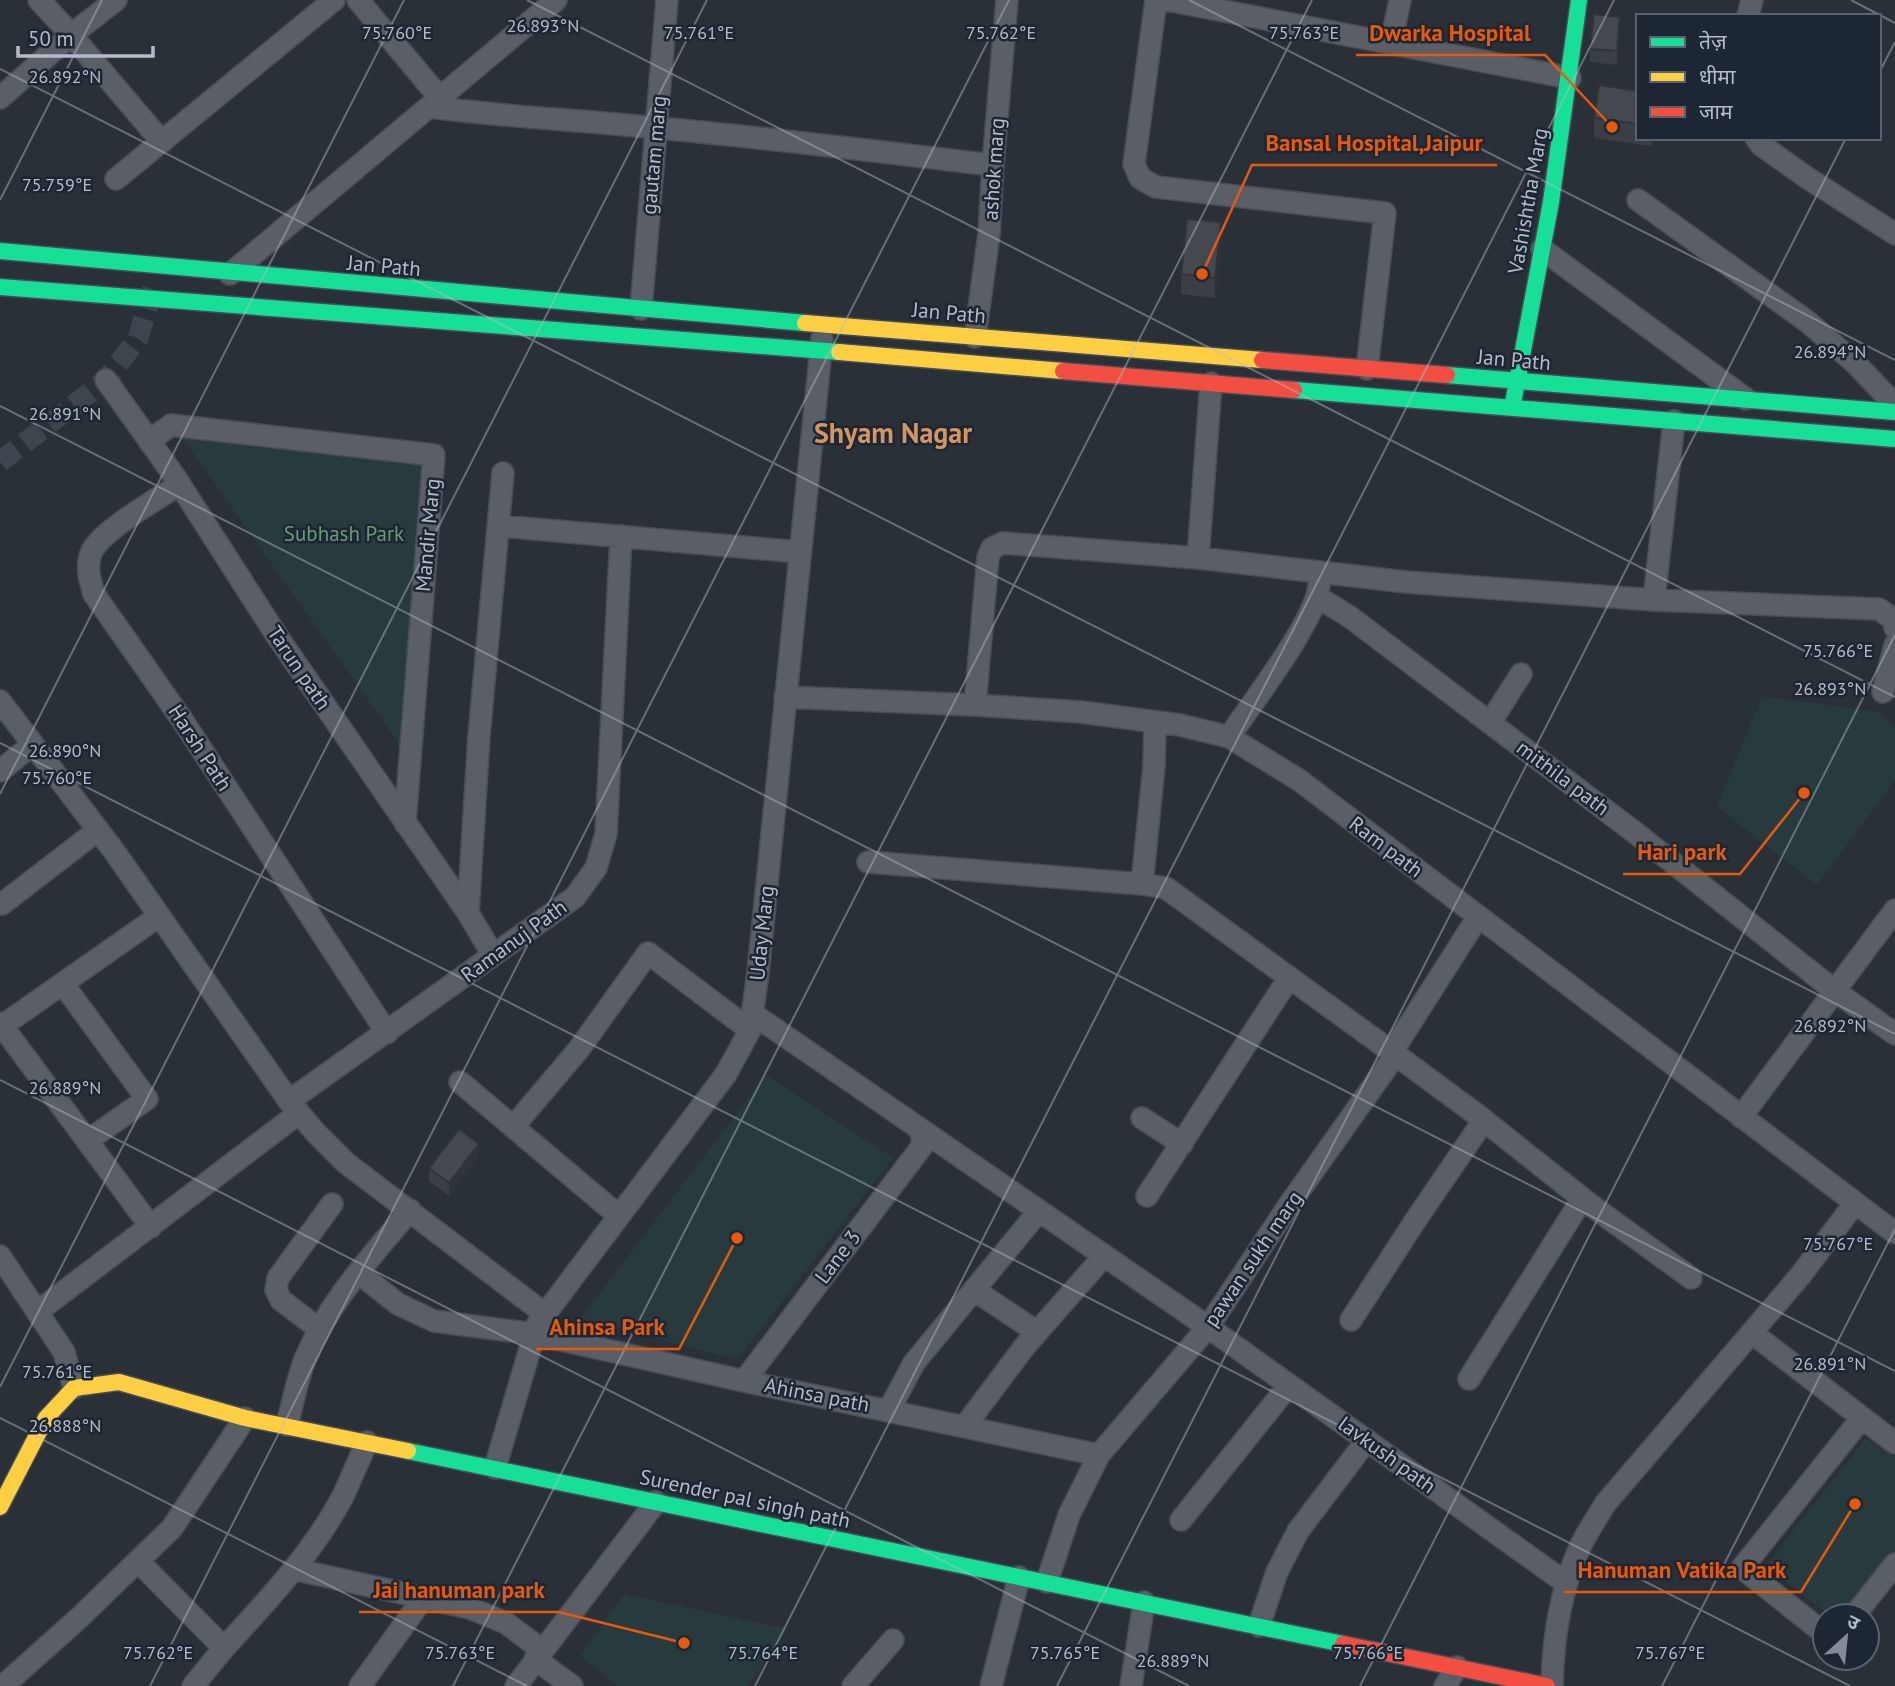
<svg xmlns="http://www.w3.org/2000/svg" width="1895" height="1686" font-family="'PT Sans','Noto Sans Devanagari',sans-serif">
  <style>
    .green { fill: #273a3e }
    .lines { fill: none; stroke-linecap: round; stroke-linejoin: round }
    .street-tunnel { stroke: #3f454e; stroke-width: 21; stroke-dasharray: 21 10; stroke-linecap: butt }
    .street-casing { stroke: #484c53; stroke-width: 24 }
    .fast-casing { stroke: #484c53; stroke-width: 19 }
    .slow-casing { stroke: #484c53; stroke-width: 19 }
    .jam-casing { stroke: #484c53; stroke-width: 19 }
    .street { stroke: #5a5e66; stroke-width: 21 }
    .fast { stroke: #16e098; stroke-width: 16 }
    .slow { stroke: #ffcf43; stroke-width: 16 }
    .jam { stroke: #f24e42; stroke-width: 16 }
    .wall { fill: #3a3f45 }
    .shaded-wall { fill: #303338 }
    .building { fill: #444950; stroke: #303338; stroke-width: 2 }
    .ticks { fill: none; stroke: #b4bcc9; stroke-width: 2; stroke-opacity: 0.45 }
    .labels { text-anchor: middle; stroke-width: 5; stroke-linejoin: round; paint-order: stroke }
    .street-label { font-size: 21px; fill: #b4bcc9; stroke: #1d2633 }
    .park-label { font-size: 21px; fill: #6b9a76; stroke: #1d2633 }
    .district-label { font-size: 28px; font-weight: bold; fill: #d59563; stroke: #1d2633 }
    .ticks-label { font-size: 18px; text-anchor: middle; fill: #b4bcc9; stroke: #1d2633; stroke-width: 5; stroke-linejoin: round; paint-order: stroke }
    .leader { fill: none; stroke: #e8590c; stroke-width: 2.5 }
    .callout-dot { fill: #e8590c; stroke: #1d2633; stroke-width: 2.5 }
    .callout-label { font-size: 23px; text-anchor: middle; font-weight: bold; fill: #e8590c; stroke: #1d2633; stroke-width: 5; stroke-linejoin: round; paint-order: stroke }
  </style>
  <rect width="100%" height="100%" fill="#2a3038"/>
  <!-- green -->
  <path class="green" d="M181 436 425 464 410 753 397 741Z
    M1762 696 1880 712 1895 728V780L1817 885 1717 807Z
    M766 1075 893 1158 737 1360 581 1318Z
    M1866 1438 1895 1457V1550L1842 1616H1830L1766 1565Z
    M624 1594 788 1629 748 1686H618L580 1656Z"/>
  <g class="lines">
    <!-- street-tunnel -->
    <path class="street-tunnel" d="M0 462 106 380 138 338 153 288"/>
    <defs>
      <path id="street" d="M39 0 66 29 162 142
        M358 0 440 98
        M1156 0 1134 164 1140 178 1156 187 1385 213 1367 369
        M1167 0 1570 78
        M1748 16 1752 0
        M1391 43 1400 0
        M0 98 71 35 116 0
        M430 107C506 117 582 120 658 128 770 138 881 152 993 165
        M1756 138 1761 145 1806 177 1895 234
        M116 179 334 0
        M1638 200 1808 322 1855 363 1895 405
        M1542 249 1746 399
        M230 274 556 0
        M641 309 667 0
        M975 337 989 234 993 165 1007 0
        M106 380 175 477 277 636 468 913 493 955
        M149 441 171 425 434 455 405 823
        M179 485C157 499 104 529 92 551 85 566 90 580 94 594L183 721 387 1033
        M499 526 800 552
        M1198 558 1406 582 1654 600 1879 609 1893 619 1895 628
        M1319 598 1350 617 1633 831 1835 991 1895 1034
        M1654 600 1674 421
        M1883 692 1895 645
        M785 697 975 705 1081 712 1180 725 1229 737 1299 780 1895 1233
        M0 701 114 851 289 1101 315 1132 346 1163 545 1314
        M975 705 988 557 992 548 1003 543 1198 558 1211 383
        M1490 723 1521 674
        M1229 737C1251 704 1317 619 1319 585
        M0 771 33 744
        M868 862 1142 884 1154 766 1155 723
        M1142 884 1166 888 1392 1052 1478 917
        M2 904 98 830
        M468 913 479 736 503 473
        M63 984 147 1099 87 1141
        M753 1014 1208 1327 1566 1583
        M0 1023 151 1227
        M2 1026 159 916
        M1392 1052 1476 1114 1592 1206 1691 1278
        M460 1082 619 1216
        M289 1101 575 897 596 868 606 834 621 536
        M1741 1117 1895 910
        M1142 1118 1182 1144
        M513 1127 579 1049 648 953 750 1030
        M1147 1196 1289 978
        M0 1256 64 1352 74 1388
        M359 1273 398 1304 434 1321 535 1334 744 1381 1099 1455
        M974 1290 1037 1332
        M37 1312 299 1113
        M1351 1320 1415 1221 1484 1120
        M319 1329 281 1300 276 1290 278 1278 332 1204
        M1752 1333 1895 1443
        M1469 1379 1582 1199
        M744 1381 923 1145 921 1131
        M889 1410 914 1363 1039 1211
        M287 1425C293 1403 297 1378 306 1357 329 1301 372 1256 410 1210
        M965 1426 1025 1346 1104 1256
        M495 1468 537 1325 726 1074 750 1030 758 973 822 339
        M1181 1520 1289 1385
        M138 1561 224 1648 193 1686
        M293 1569 470 1608 506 1623 542 1650
        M1047 1582 1069 1515 1099 1455 1208 1327 1289 1205 1396 1054
        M1854 1616 1895 1564
        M1259 1626 1277 1572 1298 1531 1367 1440
        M1825 1634 1742 1568 1861 1419
        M224 1648C267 1601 313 1553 343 1496 351 1478 359 1460 367 1442
        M535 1659 572 1686
        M3 1686 79 1618 172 1528 245 1418
        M360 1686 424 1597
        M516 1686 656 1502
        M853 1686 893 1640
        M991 1686 1019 1577
        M1131 1686 1144 1602
        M1445 1686 1457 1667
        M1552 1686C1553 1638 1560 1591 1580 1547 1587 1532 1597 1518 1605 1504L1800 1276 1855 1203"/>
      <path id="fast" d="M0 251 805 323
        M0 287 839 352
        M1447 375 1895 412
        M1294 390 1895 439
        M1513 403 1551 202 1579 0
        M408 1451 1343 1644"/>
      <path id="slow" d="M805 323 1262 360
        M839 352 1063 371
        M0 1507 46 1418 74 1388 119 1382 245 1418 408 1451"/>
      <path id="jam" d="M1262 360 1447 375
        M1063 371 1294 390
        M1343 1644 1547 1686"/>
    </defs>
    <!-- street casing -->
    <use href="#street" class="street-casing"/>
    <!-- fast casing -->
    <use href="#fast" class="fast-casing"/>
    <!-- slow casing -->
    <use href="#slow" class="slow-casing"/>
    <!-- jam casing -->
    <use href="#jam" class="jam-casing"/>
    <!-- street -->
    <use href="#street" class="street"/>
    <!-- fast -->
    <use href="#fast" class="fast"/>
    <!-- slow -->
    <use href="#slow" class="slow"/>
    <!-- jam -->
    <use href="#jam" class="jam"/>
  </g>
  <!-- wall -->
  <path class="wall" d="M1620 30 1617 65 1590 62V49Z
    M1638 91V138H1652L1651 146 1594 138V118Z
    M1221 242 1215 298 1181 294V274Z
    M479 1157 449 1196 429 1181V1168Z"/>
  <!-- shaded-wall -->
  <path class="shaded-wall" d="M1620 17V30L1617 65V51Z
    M1221 222V242L1215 298V278Z
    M479 1144V1157L449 1196V1183Z"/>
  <!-- building -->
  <path class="building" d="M1594 14 1620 17 1617 51 1590 49Z
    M1599 85 1638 91V124L1594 118Z
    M1187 219 1221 222 1215 278 1181 274Z
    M459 1129 479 1144 449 1183 429 1168Z"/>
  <!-- ticks -->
  <path class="ticks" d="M527 0 1895 697M1189 0 1895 360M1851 0 1895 23M0 69 1895 1034M1879 73 1895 42M0 200 102 0M0 406 1895 1371M0 743 1850 1686M0 794 404 0M0 1080 1189 1686M0 1387 707 0M0 1418 527 1686M150 1686 1009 0M453 1686 1312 0M755 1686 1614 0M1057 1686 1846 138M1360 1686 1895 635M1662 1686 1895 1229"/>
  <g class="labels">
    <!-- street labels -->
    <g class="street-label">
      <text transform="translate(654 155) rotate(-85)" y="7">gautam marg</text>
      <text transform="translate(994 169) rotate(-86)" y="7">ashok marg</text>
      <text transform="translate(1528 201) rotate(-80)" y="7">Vashishtha Marg</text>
      <text transform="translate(384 266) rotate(5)" y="7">Jan Path</text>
      <text transform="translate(949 313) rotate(5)" y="7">Jan Path</text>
      <text transform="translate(1514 360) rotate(5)" y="7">Jan Path</text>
      <text transform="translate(428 535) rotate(-85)" y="7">Mandir Marg</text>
      <text transform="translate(299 668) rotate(56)" y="7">Tarun path</text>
      <text transform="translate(200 748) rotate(57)" y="7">Harsh Path</text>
      <text transform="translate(1563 778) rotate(37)" y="7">mithila path</text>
      <text transform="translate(1386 847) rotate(37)" y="7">Ram path</text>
      <text transform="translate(762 933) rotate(-84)" y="7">Uday Marg</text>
      <text transform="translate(514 941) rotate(-36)" y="7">Ramanuj Path</text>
      <text transform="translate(838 1257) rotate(-53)" y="7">Lane 3</text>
      <text transform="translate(1253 1259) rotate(-56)" y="7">pawan sukh marg</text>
      <text transform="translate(817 1395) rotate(11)" y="7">Ahinsa path</text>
      <text transform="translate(1387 1455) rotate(36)" y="7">lavkush path</text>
      <text transform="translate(745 1499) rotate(12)" y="7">Surender pal singh path</text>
    </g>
    <!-- park labels -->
    <g class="park-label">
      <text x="344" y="541">Subhash Park</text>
    </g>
    <!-- district labels -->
    <g class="district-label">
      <text x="893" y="443">Shyam Nagar</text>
    </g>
  </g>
  <g class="ticks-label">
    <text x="543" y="32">26.893°N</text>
    <text x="397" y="39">75.760°E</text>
    <text x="699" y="39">75.761°E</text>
    <text x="1001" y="39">75.762°E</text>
    <text x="1304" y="39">75.763°E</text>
    <text x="65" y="83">26.892°N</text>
    <text x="57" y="191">75.759°E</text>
    <text x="1830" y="358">26.894°N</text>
    <text x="65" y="420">26.891°N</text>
    <text x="1838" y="657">75.766°E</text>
    <text x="1830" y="695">26.893°N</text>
    <text x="65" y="757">26.890°N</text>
    <text x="57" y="784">75.760°E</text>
    <text x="1830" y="1032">26.892°N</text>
    <text x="65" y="1094">26.889°N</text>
    <text x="1838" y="1250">75.767°E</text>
    <text x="1830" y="1370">26.891°N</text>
    <text x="57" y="1378">75.761°E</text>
    <text x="65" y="1432">26.888°N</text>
    <text x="158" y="1659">75.762°E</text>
    <text x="460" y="1659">75.763°E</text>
    <text x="763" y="1659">75.764°E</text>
    <text x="1065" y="1659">75.765°E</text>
    <text x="1368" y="1659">75.766°E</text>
    <text x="1670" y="1659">75.767°E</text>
    <text x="1173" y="1667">26.889°N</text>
  </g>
  <!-- callouts -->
  <path class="leader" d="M1612 127L1545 55H1356M1202 274L1252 165H1497M1804 793L1740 874H1623M737 1238L679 1349H536M1855 1504L1801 1592H1564M684 1643L559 1612H359"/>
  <g class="callout-dot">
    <circle cx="1612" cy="127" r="7"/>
    <circle cx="1202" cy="274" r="7"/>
    <circle cx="1804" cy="793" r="7"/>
    <circle cx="737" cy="1238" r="7"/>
    <circle cx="1855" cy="1504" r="7"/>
    <circle cx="684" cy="1643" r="7"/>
  </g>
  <g class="callout-label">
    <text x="1450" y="41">Dwarka Hospital</text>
    <text x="1374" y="151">Bansal Hospital,Jaipur</text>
    <text x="1682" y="860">Hari park</text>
    <text x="607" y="1335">Ahinsa Park</text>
    <text x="1682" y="1578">Hanuman Vatika Park</text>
    <text x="459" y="1598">Jai hanuman park</text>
  </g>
  <!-- legend -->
  <rect x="1636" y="14" width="245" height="126" fill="#1d2633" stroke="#59626f" stroke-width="2"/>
  <rect x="1650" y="37" width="35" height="10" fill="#16e098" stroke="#59626f" stroke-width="2"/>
  <text x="1699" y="49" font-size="21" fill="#b4bcc9">तेज़</text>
  <rect x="1650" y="72" width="35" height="10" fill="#ffcf43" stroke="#59626f" stroke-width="2"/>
  <text x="1699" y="84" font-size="21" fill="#b4bcc9">धीमा</text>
  <rect x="1650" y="107" width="35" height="10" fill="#f24e42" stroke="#59626f" stroke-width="2"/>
  <text x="1699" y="119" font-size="21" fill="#b4bcc9">जाम</text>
  <!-- north arrow -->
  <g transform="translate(1846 1637) rotate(27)"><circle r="33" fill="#1d2633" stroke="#59626f" stroke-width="2"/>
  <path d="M0-5L12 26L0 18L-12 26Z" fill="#848b96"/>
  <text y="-10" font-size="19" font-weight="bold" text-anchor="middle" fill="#b4bcc9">उ</text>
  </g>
  <!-- scale -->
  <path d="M18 46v10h135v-10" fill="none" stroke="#b4bcc9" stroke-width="3.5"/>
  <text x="28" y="46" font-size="21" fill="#b4bcc9" stroke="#1d2633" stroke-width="5" paint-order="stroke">50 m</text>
</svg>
